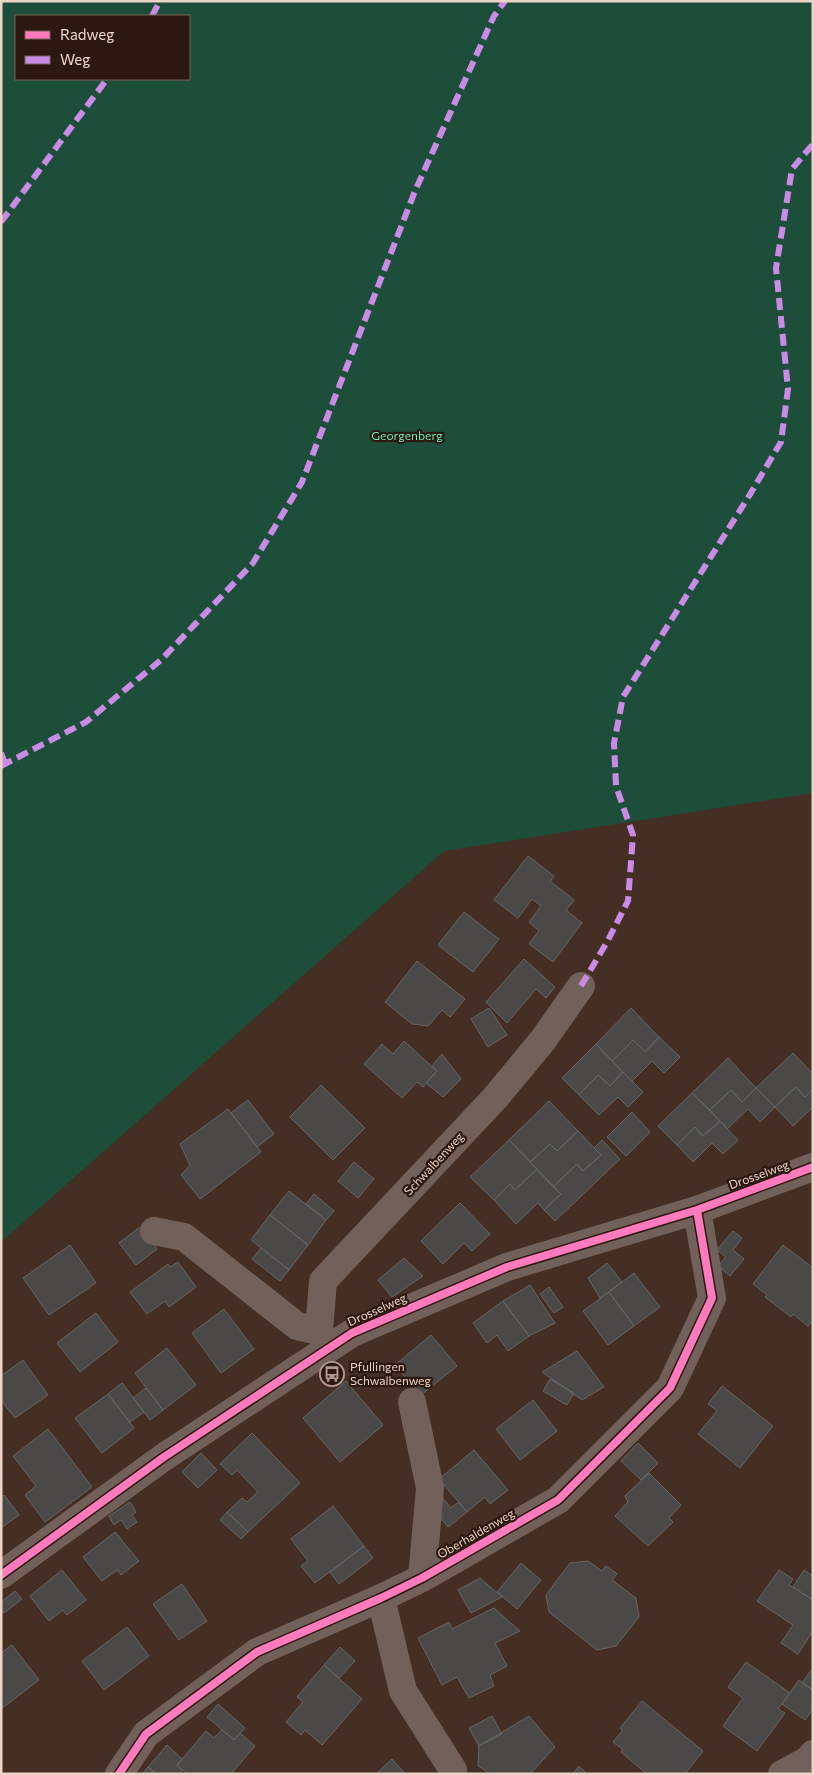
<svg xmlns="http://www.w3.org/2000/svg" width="814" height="1775" font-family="Commissioner,sans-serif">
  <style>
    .green { fill: #1d4e3a; fill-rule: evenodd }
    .building { fill: #4a4948; stroke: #666767 }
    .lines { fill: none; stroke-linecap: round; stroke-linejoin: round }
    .minor { stroke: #72615a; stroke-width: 28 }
    .quiet { stroke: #ca8be6; stroke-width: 6; stroke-dasharray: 12 6; stroke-linecap: butt }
    .cycleway-casing { stroke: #2b1810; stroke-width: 11 }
    .cycleway { stroke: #fd7abc; stroke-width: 8 }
    .labels { text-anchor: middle; stroke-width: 4.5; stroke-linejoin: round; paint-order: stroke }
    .park-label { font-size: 12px; fill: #6befbb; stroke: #2b1810 }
    .street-label { font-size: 12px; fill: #eed3c7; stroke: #2b1810 }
    .poi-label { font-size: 12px; fill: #eed3c7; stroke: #2b1810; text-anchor: start }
  </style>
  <rect width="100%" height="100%" fill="#452e24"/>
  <!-- green -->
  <path class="green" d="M1 1H813V793L444 851 1 1242ZM16 16H189V79H16Z"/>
  <!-- building -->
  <path class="building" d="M528 856 554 876 550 881 574 900 566 910 582 923 553 962 529 944 539 931 529 922 541 906 532 899 518 918 494 900Z
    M464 912 499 939 473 972 438 945Z
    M524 959 555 987 546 998 536 989 507 1023 486 1002Z
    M417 961 465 999 450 1017 442 1010 428 1026 412 1024 385 1002Z
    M489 1008 507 1035 488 1047 471 1019Z
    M631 1008 659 1037 645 1052 633 1040 612 1061 596 1044Z
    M659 1037 680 1057 664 1073 652 1061 632 1081 612 1061 633 1040 645 1052Z
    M404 1041 437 1071 423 1087 417 1082 402 1098 364 1064 382 1044 393 1054Z
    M596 1044 623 1072 610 1086 598 1075 579 1095 562 1078Z
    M793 1053 813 1074V1089L805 1097 796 1087 775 1107 756 1088Z
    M442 1054 461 1079 443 1097 426 1083 437 1071 432 1066Z
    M728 1058 756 1088 742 1102 731 1090 710 1110 692 1093Z
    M623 1072 643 1092 628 1107 618 1097 599 1115 579 1095 598 1075 610 1086Z
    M321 1085 365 1128 333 1160 290 1117Z
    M796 1087 805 1097 813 1089V1107L793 1126 775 1107Z
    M756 1088 775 1107 760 1122 748 1109 727 1129 710 1110 731 1090 742 1102Z
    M692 1093 720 1121 703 1136 695 1127 677 1145 658 1126Z
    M248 1100 274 1134 257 1147 231 1113Z
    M549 1101 578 1131 557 1151 550 1144 530 1162 509 1140Z
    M228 1109 261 1152 200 1199 181 1175 190 1165 180 1144Z
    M632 1112 650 1132 626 1156 607 1137Z
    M720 1121 738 1140 723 1154 712 1143 693 1162 677 1145 695 1127 703 1136Z
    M578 1131 601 1155 583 1171 577 1164 553 1187 530 1162 550 1144 557 1151Z
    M509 1140 537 1169 515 1190 510 1184 494 1200 470 1177Z
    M602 1140 620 1159 555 1221 544 1210 561 1194 553 1187 577 1164 583 1171 601 1155 594 1148Z
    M354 1162 374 1179 358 1198 338 1181Z
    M537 1169 561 1194 544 1210 538 1203 516 1224 494 1200 510 1184 515 1190Z
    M289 1191 326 1220 308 1245 270 1215Z
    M314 1194 334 1211 326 1220 306 1204Z
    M460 1203 490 1234 472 1251 464 1243 443 1264 421 1241Z
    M270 1215 308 1245 289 1270 251 1240Z
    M140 1227 157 1249 136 1265 119 1243Z
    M733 1231 742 1238 733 1250 744 1259 730 1276 718 1266 726 1257 717 1250Z
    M70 1245 96 1283 49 1315 23 1278Z
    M783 1245 813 1268V1320L808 1326 793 1314 791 1317 765 1297 767 1295 753 1284Z
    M261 1248 289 1270 280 1281 252 1259Z
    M404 1258 423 1276 392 1297 378 1280Z
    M178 1262 196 1287 169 1307 165 1301 147 1314 130 1292 168 1264 170 1267Z
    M607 1263 622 1282 600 1298 588 1278Z
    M634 1273 660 1307 634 1326 609 1292Z
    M530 1285 555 1323 529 1336 503 1301Z
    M549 1287 563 1307 554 1313 540 1294Z
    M609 1292 634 1326 608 1345 583 1311Z
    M503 1301 529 1336 508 1351 497 1335 487 1343 473 1323Z
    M224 1309 254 1349 221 1373 192 1333Z
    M96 1313 118 1342 80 1372 57 1343Z
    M431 1335 457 1366 421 1395 395 1365Z
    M167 1348 196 1385 163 1410 135 1373Z
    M577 1351 604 1387 582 1400 542 1372Z
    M23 1360 48 1395 15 1418 1 1400V1376Z
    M550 1379 574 1393 567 1405 543 1391Z
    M346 1381 383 1425 340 1462 303 1418Z
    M122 1383 144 1412 130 1422 108 1394Z
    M722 1386 773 1426 740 1468 698 1434 717 1411 708 1404Z
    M146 1388 163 1410 150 1420 133 1398Z
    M108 1394 134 1428 102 1453 75 1418Z
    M533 1400 557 1431 520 1460 496 1429Z
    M48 1429 92 1487 45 1522 25 1495 36 1486 13 1456Z
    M252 1433 300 1483 248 1532 227 1512 242 1498 247 1502 258 1492 237 1470 232 1475 220 1464Z
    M638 1443 658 1463 641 1480 621 1461Z
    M474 1450 508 1490 490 1504 485 1497 467 1512 439 1479Z
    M201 1453 217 1470 198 1488 182 1472Z
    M649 1473 681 1505 669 1518 673 1522 648 1546 615 1516 628 1502 625 1496Z
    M4 1495 19 1515 1 1528V1497Z
    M442 1497 451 1508 459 1502 467 1512 448 1527 431 1506Z
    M130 1502 136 1512 132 1515 137 1522 127 1529 121 1520 114 1525 109 1516Z
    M333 1506 364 1546 315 1583 301 1566 308 1561 291 1539Z
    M227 1512 248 1532 241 1539 220 1520Z
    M115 1532 139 1561 121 1575 117 1570 102 1581 83 1557Z
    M364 1546 373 1558 339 1584 330 1572Z
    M588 1561 602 1571 606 1566 617 1574 612 1580 636 1598 639 1617 616 1646 597 1650 549 1612 546 1595 570 1563Z
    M521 1563 541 1580 517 1609 497 1592Z
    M62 1570 86 1600 67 1615 63 1610 49 1621 30 1596Z
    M779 1570 793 1579 789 1585 813 1600V1631L798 1654 781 1643 793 1625 757 1601Z
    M804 1570 813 1576V1600L793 1587Z
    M480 1578 502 1597 471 1613 458 1590Z
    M182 1584 207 1621 179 1640 153 1604Z
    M15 1591 22 1599 4 1613 1 1609V1602Z
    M494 1608 520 1631 495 1643 507 1666 490 1675 494 1686 469 1698 457 1677 442 1685 418 1638 449 1622 452 1629Z
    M127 1627 149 1656 104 1690 82 1661Z
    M12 1645 39 1680 1 1709V1653Z
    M340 1647 355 1661 339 1678 324 1665Z
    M746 1662 790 1693 778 1709 785 1713 757 1751 723 1726 743 1698 728 1687Z
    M324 1665 362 1699 322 1745 305 1730 301 1735 286 1722 303 1702 297 1697Z
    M813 1668V1690L802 1683Z
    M799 1680 813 1690V1709L805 1720 782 1704Z
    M642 1701 703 1751 685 1774H647L621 1752 623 1750 613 1742 623 1730 620 1728Z
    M218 1704 245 1728 234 1740 207 1717Z
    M492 1716 502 1734 479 1746 469 1728Z
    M529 1716 555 1747 530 1774H491L478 1766 479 1746Z
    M222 1730 234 1740 240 1733 255 1746 231 1774H187L177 1765 206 1731 214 1738Z
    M167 1745 182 1759 177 1765 182 1770 179 1774H156L148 1767Z
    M392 1759 405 1774H376Z
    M579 1766 587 1774H573Z
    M148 1767 156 1774H142Z"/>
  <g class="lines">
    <!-- minor -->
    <path class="minor" d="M154 1231 184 1237 297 1326 319 1331
      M329 1348 319 1331 323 1281 495 1098 543 1040 581 986
      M412 1402 430 1488 422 1578
      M1 1575 164 1457 352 1333 507 1267 697 1210 813 1167
      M381 1598 403 1691 453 1770
      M119 1774 146 1734 257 1652 381 1598 422 1578 558 1500 670 1388 712 1298 697 1210
      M782 1774 808 1760 813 1754"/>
    <!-- quiet -->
    <path class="quiet" d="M152 16 160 1
      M1 222 107 79
      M1 753 5 763
      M1 766 86 722 161 660 253 563 302 482 415 191 494 16 505 1
      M581 986 607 942 628 901 633 835 616 786 614 743 623 697 749 496 781 442 788 389 776 268 792 169 813 144"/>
    <defs>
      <path id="cycleway" d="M1 1575 164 1457 352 1333 507 1267 697 1210 813 1167
        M119 1774 146 1734 257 1652 381 1598 422 1578 558 1500 670 1388 712 1298 697 1210"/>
    </defs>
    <!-- cycleway casing -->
    <use href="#cycleway" class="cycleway-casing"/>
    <!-- cycleway -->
    <use href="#cycleway" class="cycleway"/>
  </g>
  <!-- icons -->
  <defs>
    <symbol id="bus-ring" viewBox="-11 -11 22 22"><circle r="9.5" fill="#2b1810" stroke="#b3998e" stroke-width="1.5"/><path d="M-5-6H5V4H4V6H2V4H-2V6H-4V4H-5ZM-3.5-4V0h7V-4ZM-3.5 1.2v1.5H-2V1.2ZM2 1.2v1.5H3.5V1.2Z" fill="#b3998e"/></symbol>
  </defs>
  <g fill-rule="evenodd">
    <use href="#bus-ring" x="318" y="1360" width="28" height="28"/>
  </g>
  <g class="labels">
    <!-- park labels -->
    <g class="park-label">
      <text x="407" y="440">Georgenberg</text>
    </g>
    <!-- street labels -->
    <g class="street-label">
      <text transform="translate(434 1164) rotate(-47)" y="4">Schwalbenweg</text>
      <text transform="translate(759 1175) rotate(-20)" y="4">Drosselweg</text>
      <text transform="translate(377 1310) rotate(-24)" y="4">Drosselweg</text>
      <text transform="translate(476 1534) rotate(-30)" y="4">Oberhaldenweg</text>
    </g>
    <!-- poi labels -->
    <g class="poi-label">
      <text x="350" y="1371">Pfullingen<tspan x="350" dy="14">Schwalbenweg</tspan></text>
    </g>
  </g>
  <!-- border -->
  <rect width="814" height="1775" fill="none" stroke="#eed3c7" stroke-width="5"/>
  <!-- legend -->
  <rect x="15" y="15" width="175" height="65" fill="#2b1810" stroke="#796359"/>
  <rect x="25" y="31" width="25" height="8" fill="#fd7abc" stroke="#796359"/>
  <text x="60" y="40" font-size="15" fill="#eed3c7">Radweg</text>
  <rect x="25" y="56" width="25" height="8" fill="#ca8be6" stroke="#796359"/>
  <text x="60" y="65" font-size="15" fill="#eed3c7">Weg</text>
</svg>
